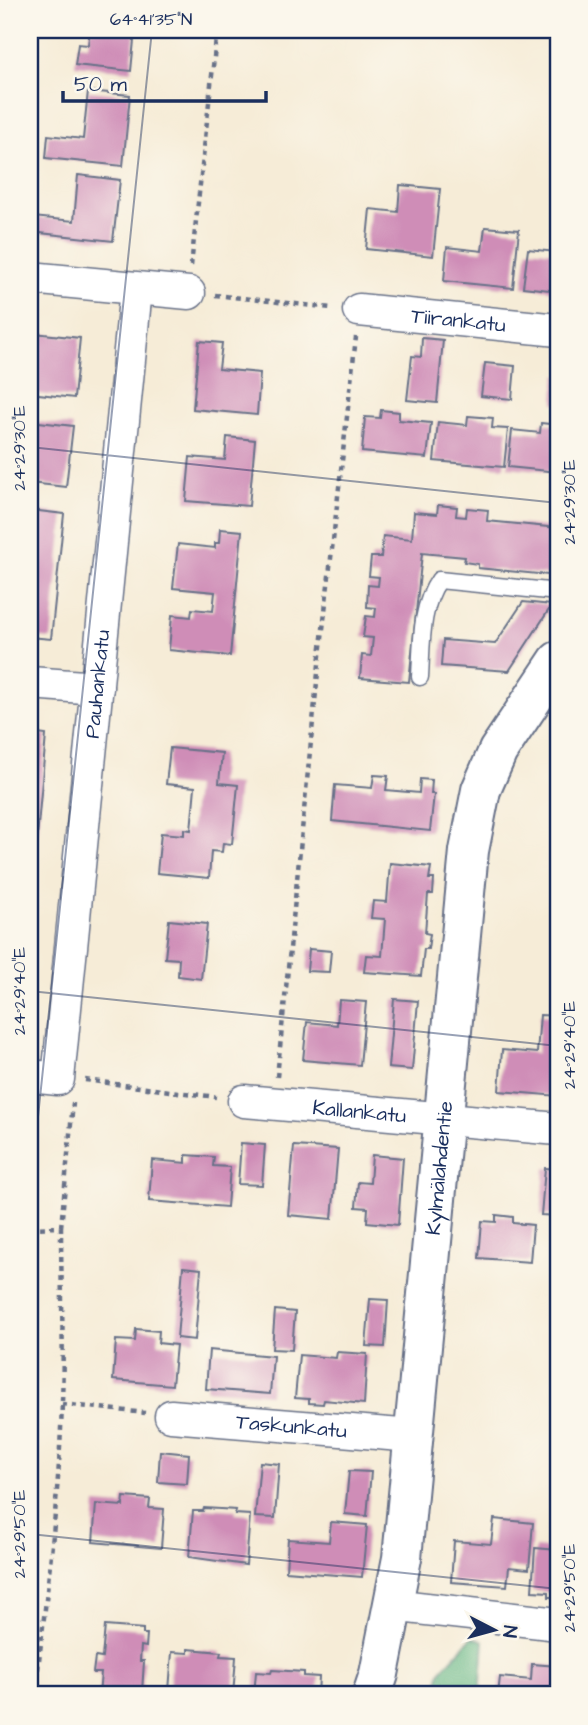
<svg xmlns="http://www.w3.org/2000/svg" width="588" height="1725" font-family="'Architects Daughter',sans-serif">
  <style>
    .forest { fill: #62b581; stroke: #3e7270; stroke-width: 2 }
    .building { fill: #cf8db7 }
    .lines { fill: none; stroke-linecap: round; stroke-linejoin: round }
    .lane-casing { stroke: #687188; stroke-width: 19 }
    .street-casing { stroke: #687188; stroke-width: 35 }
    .secondary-casing { stroke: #687188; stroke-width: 42 }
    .path { stroke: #687188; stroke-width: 4.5; stroke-dasharray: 5 5; stroke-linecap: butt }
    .lane { stroke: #fff; stroke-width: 16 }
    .street { stroke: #fff; stroke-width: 32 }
    .secondary { stroke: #fff; stroke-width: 38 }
    .ticks { fill: none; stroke: #1b2f5e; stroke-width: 2; stroke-opacity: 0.45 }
    .labels { text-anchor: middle; stroke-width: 5; stroke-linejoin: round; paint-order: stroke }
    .street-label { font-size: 21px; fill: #1b2f5e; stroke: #fbf7ec }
    .neatline { fill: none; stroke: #1b2f5e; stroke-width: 2.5 }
    .ticks-label { font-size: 18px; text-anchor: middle; fill: #1b2f5e }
  </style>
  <rect width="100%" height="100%" fill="#fbf7ec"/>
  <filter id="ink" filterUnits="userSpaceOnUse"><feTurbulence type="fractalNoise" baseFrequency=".0143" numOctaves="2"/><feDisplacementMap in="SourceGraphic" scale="14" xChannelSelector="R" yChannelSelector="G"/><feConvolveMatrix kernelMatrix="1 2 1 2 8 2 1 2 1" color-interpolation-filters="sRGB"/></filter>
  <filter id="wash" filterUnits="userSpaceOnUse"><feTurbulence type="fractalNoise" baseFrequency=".00686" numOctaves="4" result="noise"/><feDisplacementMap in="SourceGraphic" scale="28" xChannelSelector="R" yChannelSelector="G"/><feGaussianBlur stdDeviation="1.57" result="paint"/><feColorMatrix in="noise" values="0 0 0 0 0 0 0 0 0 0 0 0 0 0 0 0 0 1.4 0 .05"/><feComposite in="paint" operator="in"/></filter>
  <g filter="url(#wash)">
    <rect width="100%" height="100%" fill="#f6ecd7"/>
    <!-- forest -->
    <path class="forest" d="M472 1637 484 1641 480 1695H437L440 1672Z"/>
    <g id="blocks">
      <!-- building -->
      <path class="building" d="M90 30H135L131 71 75 65 78 44 88 45Z
        M88 91 130 95 123 166 46 158 48 135 83 139Z
        M78 175 120 180 113 241 31 232 33 217 74 221Z
        M400 185 440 189 433 256 366 249 370 209 398 212Z
        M485 227 519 230 513 288 444 281 447 247 482 251Z
        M556 243H558V291L523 287 528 249 556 252Z
        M34 333 80 338 74 398 30 393Z
        M422 338 443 340 437 403 407 400 412 356 421 357Z
        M199 341 222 343 219 369 260 373 257 415 193 409Z
        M485 363 515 366 512 399 481 396Z
        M556 375H558V403H554Z
        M381 410 399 412V420L431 423 427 458 362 452 365 417 380 418Z
        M468 416 493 418 492 428 508 429 504 467 434 461 438 422 467 425Z
        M30 421 73 426 66 487 30 483Z
        M541 423 558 425V472L508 467 512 430 540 433Z
        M227 437 255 440 249 506 186 501 190 457 225 460Z
        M438 505 457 507 456 516 466 517 467 508 488 510 487 521 558 528V576L478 568V564L464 562 465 557 422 553 409 682 360 678 362 655 371 656 373 638 363 637 366 616 375 617 376 608 367 607 368 585 378 586 379 577 369 576 371 557H381L383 536 412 539 414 512 437 514Z
        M30 510 64 514 51 639 30 637Z
        M220 529 242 531 230 656 169 650 172 615 191 617 192 609 213 611 215 592 173 588 178 544 215 548V543H219Z
        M523 602 552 605 509 671 441 666 443 640 495 644Z
        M30 733 46 735 33 883H30Z
        M170 748 222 753 219 783 238 785 232 844 223 843 222 852 211 851 209 878 157 873 161 833 184 835V829L191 830 195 787 166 784Z
        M374 775 388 776 386 790 419 793 420 779 432 780 431 794H434L430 831 332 821 335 785 372 788Z
        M390 863 431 867 429 879H434L433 894H428L425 933 430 934 428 949H424L421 976 364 972 366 955 382 956 385 919 371 918 373 901 387 902Z
        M169 920 207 924 201 979 178 976 179 959 165 958Z
        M309 949 331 951 329 972 307 971Z
        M394 999 418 1001 412 1070 388 1068Z
        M339 1000 366 1002 360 1065 303 1060 307 1022 337 1025Z
        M540 1015 558 1016V1096L499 1091 502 1050 537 1053Z
        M241 1143 265 1145 262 1185 238 1184Z
        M294 1146 338 1149 332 1219 288 1215Z
        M186 1155 214 1157 213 1166 230 1167 227 1207 149 1201 152 1160 186 1163Z
        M372 1155 403 1158 398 1225 367 1222 368 1208 356 1207 358 1182 370 1183Z
        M545 1168 558 1169V1216L541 1215Z
        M496 1215 513 1217V1223L533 1225 530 1262 479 1258 482 1221 496 1222Z
        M183 1267 201 1269 195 1340 177 1338Z
        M370 1299 388 1300 385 1347 366 1346Z
        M275 1310 295 1312 292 1350 272 1349Z
        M136 1329 159 1331 158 1343 176 1345 172 1385 113 1380 116 1340 135 1341Z
        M209 1350 273 1356 270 1394 206 1389Z
        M337 1352 367 1354 364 1404 324 1400 323 1404 309 1403V1399L295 1398 299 1355 336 1358Z
        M160 1451 189 1454 187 1484 158 1482Z
        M260 1462 279 1464 275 1518 255 1517Z
        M349 1471 371 1472 367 1516 345 1514Z
        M124 1497 150 1499 149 1508 164 1509 161 1548 93 1542 96 1504 123 1506Z
        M204 1508 236 1510 235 1514 250 1515 246 1565 189 1557 193 1511H203Z
        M494 1519 533 1523 529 1569 509 1567 507 1586 451 1582 454 1541 491 1544Z
        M331 1522 367 1525 362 1577 286 1571 288 1539 329 1542Z
        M535 1548 558 1550V1597H549V1592L532 1591Z
        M105 1626 143 1629V1634H147L146 1647 141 1646 140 1661H144L142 1692H137V1695H99L101 1673H93L95 1657 102 1658Z
        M188 1649 221 1652 220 1656 236 1657 233 1695H185V1693L169 1691 172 1652 188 1653Z
        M532 1664 558 1666V1695H498L500 1677 531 1680Z
        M272 1670 304 1672V1676L319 1677 318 1695H254L256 1672 271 1673Z"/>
    </g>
  </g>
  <g filter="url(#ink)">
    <use href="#blocks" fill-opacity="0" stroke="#687188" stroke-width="2"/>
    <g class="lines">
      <defs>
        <path id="lane" d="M420 677C422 644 420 607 439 580L558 592"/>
        <g id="street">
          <path d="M30 278 189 293"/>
          <path id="s1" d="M359 310 558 330"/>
          <path d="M30 683 97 688"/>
          <path id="s2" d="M30 1076 58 1079 136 289"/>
          <path id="s3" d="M244 1101 558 1129"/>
          <path id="s4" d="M171 1416 413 1436"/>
          <path d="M391 1605 558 1624"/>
        </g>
        <g id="secondary">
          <path id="s5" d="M372 1695 379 1674 402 1558 469 851 481 790 498 751 558 661"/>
        </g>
      </defs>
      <!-- lane casing -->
      <use href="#lane" class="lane-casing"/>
      <!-- street casing -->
      <use href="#street" class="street-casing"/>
      <!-- secondary casing -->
      <use href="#secondary" class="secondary-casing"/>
      <!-- path -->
      <path class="path" d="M540 30 558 39
        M191 266 217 30
        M215 295 332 308
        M277 1077 317 682 356 337
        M85 1080 216 1097
        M61 1227 73 1103
        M30 1228 61 1227C61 1286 64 1345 62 1403 59 1501 46 1598 35 1695
        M62 1404 145 1413"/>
      <!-- lane -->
      <use href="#lane" class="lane"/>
      <!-- street -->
      <use href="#street" class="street"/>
      <!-- secondary -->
      <use href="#secondary" class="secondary"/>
    </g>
  </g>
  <!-- ticks -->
  <path class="ticks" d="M30 447 558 503M30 991 558 1046M30 1193 152 30M30 1534 558 1589"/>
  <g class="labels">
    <!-- street labels -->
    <g class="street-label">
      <text dy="7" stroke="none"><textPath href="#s1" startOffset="100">Tiirankatu</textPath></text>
      <text dy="7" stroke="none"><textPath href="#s2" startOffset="425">Pauhankatu</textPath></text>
      <text dy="7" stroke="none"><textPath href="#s3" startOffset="116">Kallankatu</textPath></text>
      <text dy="7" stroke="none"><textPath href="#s5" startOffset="532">Kylmälahdentie</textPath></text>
      <text dy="7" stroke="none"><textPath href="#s4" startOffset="121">Taskunkatu</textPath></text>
    </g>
  </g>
  <!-- margin -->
  <rect width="588" height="1725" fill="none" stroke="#fbf7ec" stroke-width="77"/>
  <!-- north arrow -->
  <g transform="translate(494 1630) rotate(96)" stroke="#fbf7ec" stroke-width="5" paint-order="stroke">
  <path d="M0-5L12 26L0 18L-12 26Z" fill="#1b2f5e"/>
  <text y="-10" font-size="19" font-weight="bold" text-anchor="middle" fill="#1b2f5e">N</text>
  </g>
  <!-- scale -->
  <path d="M63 91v10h203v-10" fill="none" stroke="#1b2f5e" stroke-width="3.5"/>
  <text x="74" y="91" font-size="21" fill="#1b2f5e" stroke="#fbf7ec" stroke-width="5" paint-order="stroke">50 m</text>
  <rect x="38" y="38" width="512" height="1648" class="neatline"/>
  <g class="ticks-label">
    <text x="151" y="25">64°41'35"N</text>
    <text transform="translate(19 448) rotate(-90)" y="6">24°29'30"E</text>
    <text transform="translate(569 502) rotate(-90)" y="6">24°29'30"E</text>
    <text transform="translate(19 991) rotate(-90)" y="6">24°29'40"E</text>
    <text transform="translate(569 1045) rotate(-90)" y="6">24°29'40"E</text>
    <text transform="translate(19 1534) rotate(-90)" y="6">24°29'50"E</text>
    <text transform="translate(569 1588) rotate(-90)" y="6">24°29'50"E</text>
  </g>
</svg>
